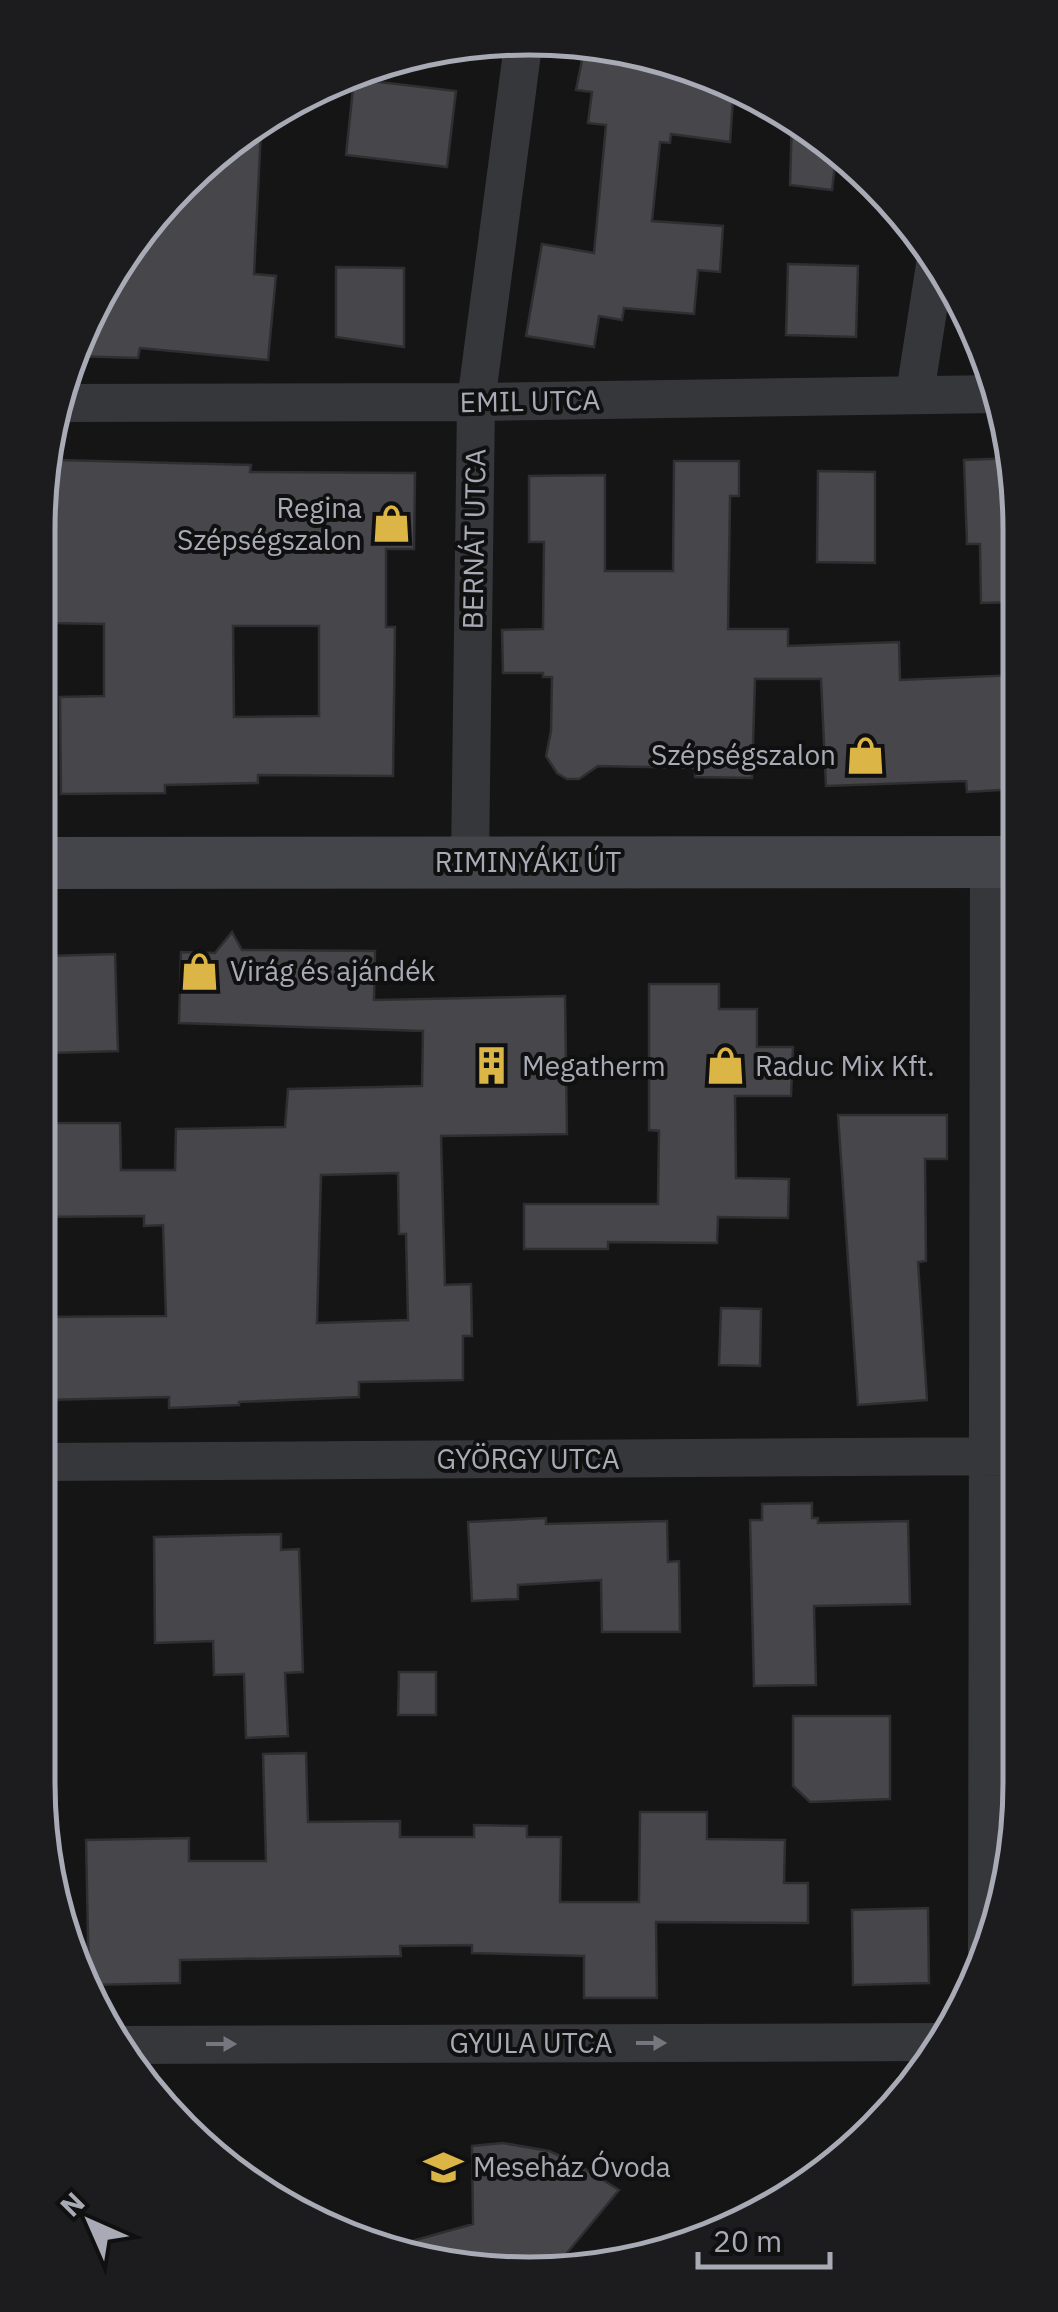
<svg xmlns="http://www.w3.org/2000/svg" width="1058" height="2312" font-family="'IBM Plex Sans',sans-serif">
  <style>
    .building { fill: #47474b; stroke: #2f2f32; stroke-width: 2.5; fill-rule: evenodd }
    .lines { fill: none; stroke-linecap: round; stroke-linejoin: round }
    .minor { stroke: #36373b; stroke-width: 38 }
    .secondary { stroke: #44454b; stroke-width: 52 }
    .oneway { fill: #75777e }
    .labels { text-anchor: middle; stroke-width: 8; stroke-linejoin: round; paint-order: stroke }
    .street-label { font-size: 28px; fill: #a8abb5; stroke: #101011 }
    .poi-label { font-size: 28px; fill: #a8abb5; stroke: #101011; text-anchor: start }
    .rim { fill: none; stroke: #a8abb5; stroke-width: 5 }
  </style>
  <rect width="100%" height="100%" fill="#151516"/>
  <!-- building -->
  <path class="building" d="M583 55 687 69 717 75 734 85 730 142 671 134 670 143 660 142 652 221 723 226 720 272 698 270 694 314 624 308 622 320 599 316 594 347 526 336 542 244 594 253 606 125 588 123 592 92 576 90Z
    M354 79 456 91 447 167 346 155Z
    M792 118 828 139 837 148 832 190 790 185Z
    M261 129 254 274 276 276 268 360 140 348 138 358 72 356 75 341 181 182Z
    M788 264 858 266 856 337 786 335Z
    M336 267 404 268V347L336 337Z
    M1014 458 1017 602 981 603 980 544H967L964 460Z
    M57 460 251 465 250 472 415 473 414 549H386V627H395L393 776 258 775V783L165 785V793L61 794 60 697 104 696V624L54 623ZM233 626H319V716L234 717Z
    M674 461H739V496H730L728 629H788V646L899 642 900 680 1017 675V789L967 792 966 781 826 786 821 679H755L752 778 695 777V768L598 766 579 779H567L557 773 546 756 551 731 552 677H543V673H503L502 630 543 629 544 542H529V476L605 475V571H673Z
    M818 471 875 472V563L817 562Z
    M232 932 242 950 375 951 374 1000 565 996 567 1134 441 1136 445 1285 471 1284 472 1336H463V1380L359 1382V1397L239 1402V1405L169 1408V1397L44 1400 43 1317 166 1316 163 1225 144 1226V1216L38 1217V1123H120L121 1170H175L176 1129 285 1127 288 1089 422 1086 423 1031 179 1023 181 952 215 953ZM398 1173 399 1234H406L408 1320 317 1323 321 1175Z
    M115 954 118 1051 52 1053 49 956Z
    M649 984H719V1009H757V1047H793L791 1096H735L736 1178 789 1179 788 1218 718 1217 717 1243 608 1242V1249H524V1204H658L659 1131 649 1130Z
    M838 1115H947V1159H925L926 1261 918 1262 927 1400 858 1405Z
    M721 1308 761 1309 760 1366 719 1365Z
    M812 1503V1518H818V1523L908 1521 910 1604 814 1606 816 1685 754 1686 750 1520H762V1504Z
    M546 1518V1524L667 1521 668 1562 679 1561 680 1632H602L601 1580 518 1585V1599L472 1601 468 1522Z
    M281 1534V1550L299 1549 303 1672 285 1673 288 1736 246 1738 244 1674 214 1675 213 1641 155 1643 154 1537Z
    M399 1672H436V1715H398Z
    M793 1716H890V1799L810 1802 793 1786Z
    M306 1753 308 1822 400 1821V1837H474V1825L527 1826V1837H561L560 1902H639L640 1812H707V1839L785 1840 784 1883H808V1923L656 1922 657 1998H584V1956L472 1953V1945L400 1946 401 1956 180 1960V1983L89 1985 86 1840 189 1838V1861H266L263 1754Z
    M928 1908 929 1983 853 1985 852 1910Z
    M503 2143 549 2151 574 2162 619 2190 557 2265H434L387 2248 473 2224 472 2146Z"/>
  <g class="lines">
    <!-- minor -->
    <path class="minor" d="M915 393 936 259
      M63 403 476 402 997 394
      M470 862 476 402 524 38
      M38 1462 1019 1456
      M987 1950 989 862
      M123 2045 939 2042"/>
    <!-- secondary -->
    <path class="secondary" d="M38 863 1018 862"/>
  </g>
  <!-- one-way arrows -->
  <defs><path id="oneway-solid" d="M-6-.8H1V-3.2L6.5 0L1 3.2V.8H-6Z" transform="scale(2.5)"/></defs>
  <g class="oneway">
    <use href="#oneway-solid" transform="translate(651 2043)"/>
    <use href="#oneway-solid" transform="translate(221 2044)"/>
  </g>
  <!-- icons -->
  <defs>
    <symbol id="shop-bare" viewBox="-9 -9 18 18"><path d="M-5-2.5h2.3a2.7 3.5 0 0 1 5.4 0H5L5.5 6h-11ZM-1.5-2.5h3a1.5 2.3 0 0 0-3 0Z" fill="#dcb547" stroke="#101011" stroke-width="2.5" paint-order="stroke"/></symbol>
    <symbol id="building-bare" viewBox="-9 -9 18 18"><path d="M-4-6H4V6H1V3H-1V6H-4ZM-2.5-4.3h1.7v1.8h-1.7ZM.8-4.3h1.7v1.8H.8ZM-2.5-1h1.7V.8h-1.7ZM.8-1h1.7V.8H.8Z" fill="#dcb547" stroke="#101011" stroke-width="2.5" paint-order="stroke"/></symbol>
    <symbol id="school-bare" viewBox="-9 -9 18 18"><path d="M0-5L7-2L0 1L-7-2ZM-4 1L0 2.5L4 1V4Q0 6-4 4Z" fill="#dcb547" stroke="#101011" stroke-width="2.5" paint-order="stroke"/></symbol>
  </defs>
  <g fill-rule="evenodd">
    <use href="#shop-bare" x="364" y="496" width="55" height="55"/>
    <use href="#shop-bare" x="838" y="728" width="55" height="55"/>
    <use href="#shop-bare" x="172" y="944" width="55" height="55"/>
    <use href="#building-bare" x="464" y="1038" width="55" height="55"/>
    <use href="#shop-bare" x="698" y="1038" width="55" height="55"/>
    <use href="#school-bare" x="416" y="2140" width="55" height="55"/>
  </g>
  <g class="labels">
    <!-- street labels -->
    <g class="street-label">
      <text transform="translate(530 401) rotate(-1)" y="10">EMIL UTCA</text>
      <text transform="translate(474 539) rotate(-89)" y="10">BERNÁT UTCA</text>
      <text x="528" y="872">RIMINYÁKI ÚT</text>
      <text x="528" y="1469">GYÖRGY UTCA</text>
      <text x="531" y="2053">GYULA UTCA</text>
    </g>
    <!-- poi labels -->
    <g class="poi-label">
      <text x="362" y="518" text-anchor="end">Regina<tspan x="362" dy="32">Szépségszalon</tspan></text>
      <text x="836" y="765" text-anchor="end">Szépségszalon</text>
      <text x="230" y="981">Virág és ajándék</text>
      <text x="522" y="1076">Megatherm</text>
      <text x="755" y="1076">Raduc Mix Kft.</text>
      <text x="473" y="2177">Meseház Óvoda</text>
    </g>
  </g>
  <!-- crop -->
  <path d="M0 0H1058V2312H0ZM529 55H529A474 474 0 0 1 1003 529V1783A474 474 0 0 1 529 2257H529A474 474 0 0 1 55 1783V529A474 474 0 0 1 529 55Z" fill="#1c1c1e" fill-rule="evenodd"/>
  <path class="rim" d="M529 55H529A474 474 0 0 1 1003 529V1783A474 474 0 0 1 529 2257H529A474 474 0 0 1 55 1783V529A474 474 0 0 1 529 55Z"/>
  <!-- north arrow -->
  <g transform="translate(90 2222) rotate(315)" stroke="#101011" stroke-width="8" paint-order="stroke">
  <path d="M0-8L18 38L0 25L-18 38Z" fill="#a8abb5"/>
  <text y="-15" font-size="28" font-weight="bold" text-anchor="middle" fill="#a8abb5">N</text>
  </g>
  <!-- scale -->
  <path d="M698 2252v15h132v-15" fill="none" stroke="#a8abb5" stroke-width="5"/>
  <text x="713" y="2252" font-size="30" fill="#a8abb5" stroke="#101011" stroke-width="8" paint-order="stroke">20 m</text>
</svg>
